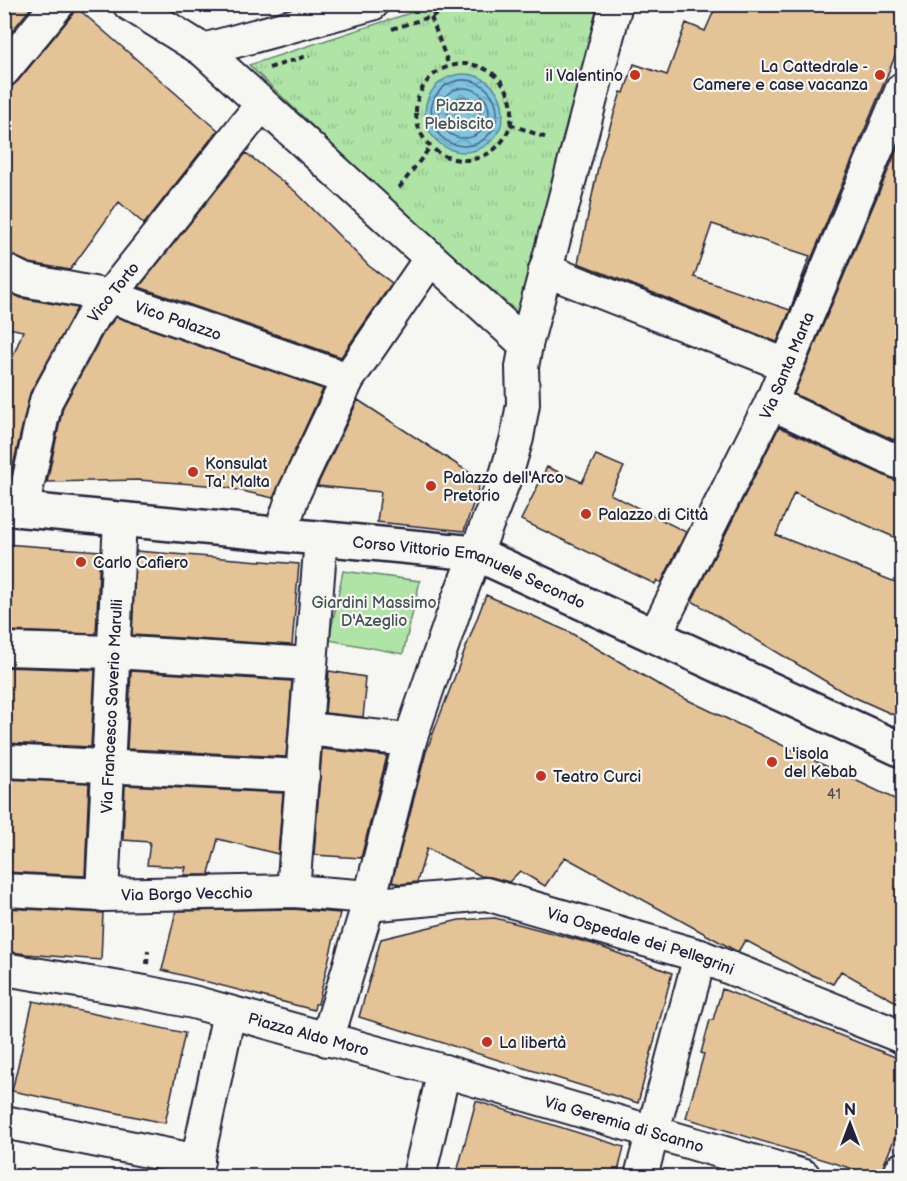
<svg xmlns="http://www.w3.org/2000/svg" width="907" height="1181" font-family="'Balsamiq Sans',sans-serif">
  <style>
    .green { fill: #afe4a6; stroke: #688370; stroke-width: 1.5 }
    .park { fill: url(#park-tufts); stroke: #688370; stroke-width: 1.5 }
    .water { fill: url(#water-waves); stroke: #5a839e; stroke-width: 1.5 }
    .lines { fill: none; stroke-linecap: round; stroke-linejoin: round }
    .shore { stroke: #47637d; stroke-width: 1.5 }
    .building { fill: #e4c396; stroke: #22223b; stroke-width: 1.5; fill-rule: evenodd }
    .minor-casing { stroke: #22223b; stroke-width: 36 }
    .tertiary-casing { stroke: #22223b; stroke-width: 38 }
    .path { stroke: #22223b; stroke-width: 4; stroke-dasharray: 6 4.5; stroke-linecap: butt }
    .minor { stroke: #f6f6f2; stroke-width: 32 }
    .tertiary { stroke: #f6f6f2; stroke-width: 33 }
    .poi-dot { fill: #c8321e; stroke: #f6f6f2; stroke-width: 2 }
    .labels { text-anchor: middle; stroke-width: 4.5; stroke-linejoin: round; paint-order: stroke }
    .number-label { font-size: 14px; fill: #524a52 }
    .poi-label { font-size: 16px; fill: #22223b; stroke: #f6f6f2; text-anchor: start }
    .park-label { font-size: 16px; fill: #455256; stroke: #f6f6f2 }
    .street-label { font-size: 16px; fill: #22223b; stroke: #f6f6f2 }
  </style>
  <defs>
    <pattern id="park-tufts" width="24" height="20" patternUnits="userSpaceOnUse" patternTransform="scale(1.5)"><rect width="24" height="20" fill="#afe4a6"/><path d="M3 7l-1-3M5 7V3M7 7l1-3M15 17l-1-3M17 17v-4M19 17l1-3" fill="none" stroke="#96c390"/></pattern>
    <pattern id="water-waves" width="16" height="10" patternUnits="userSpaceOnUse" patternTransform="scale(1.5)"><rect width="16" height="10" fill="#7fc4e0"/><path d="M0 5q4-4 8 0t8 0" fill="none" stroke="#6da8c1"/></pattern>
  </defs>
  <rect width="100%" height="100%" fill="#f6f6f2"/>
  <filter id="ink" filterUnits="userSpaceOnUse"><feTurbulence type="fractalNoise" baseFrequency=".0167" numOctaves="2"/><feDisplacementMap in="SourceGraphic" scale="12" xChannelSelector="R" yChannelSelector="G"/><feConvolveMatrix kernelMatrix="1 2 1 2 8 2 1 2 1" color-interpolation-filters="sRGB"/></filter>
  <g filter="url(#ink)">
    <!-- green -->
    <path class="green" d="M343 571 420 581 403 654 329 640Z"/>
    <!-- park -->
    <path class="park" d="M435 5H601L518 313 379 190 249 65Z"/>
    <!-- water -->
    <path class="water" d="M425 113a39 39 0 1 1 78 0a39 39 0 1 1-78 0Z"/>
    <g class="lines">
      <!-- shore -->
      <path class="shore" d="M431 113a33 33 0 1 1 66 0a33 33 0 1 1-66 0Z
        M439 113a25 25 0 1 1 50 0a25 25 0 1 1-50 0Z
        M448 113a16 16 0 1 1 32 0a16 16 0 1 1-32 0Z"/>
    </g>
    <!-- building -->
    <path class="building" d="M4 4H34L4 41Z
      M717 4H903V37L777 342 578 263 600 158 621 92 624 93 634 64 667 75 686 23 705 31ZM712 224 810 256 790 310 694 277Z
      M76 7 218 130 144 224 119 202 70 270 30 263 4 252V87H11L18 81 72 15Z
      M903 135V420L894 440 794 394Z
      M246 153 296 192 369 266 392 283 341 357 139 287Z
      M4 290 21 298 77 308 30 393 10 479 4 478V379L23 331 4 327Z
      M116 317 323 389 273 498 220 486 138 480 47 482 63 407 104 332Z
      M358 400 481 480 464 531 377 522 381 492 317 486Z
      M779 427 894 480 903 482V541L794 493 776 535 903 585V719L845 693 692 601Z
      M596 455 624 467 610 494 686 532 661 583 657 580 655 584 521 520 547 467 582 482Z
      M4 544 100 551 96 634 4 631Z
      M136 551 299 564 292 645 132 635Z
      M486 595 569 632 671 692 903 803V1006L841 971 833 984 800 970 745 940 738 952 565 857 545 886 520 871 509 882 491 877 481 876 427 848 417 882 401 884 392 882 426 752Z
      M4 667 95 670 91 747 4 743Z
      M131 671 292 681 286 757 127 749Z
      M329 671 365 677 364 689H366L363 717 325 713Z
      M322 749 387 756 361 858 314 855Z
      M4 779 89 783 85 876 4 872Z
      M125 785 283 793 278 854 218 839 209 873 214 875H184L186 867 147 865 150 842 123 840Z
      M4 908 103 913 101 960 26 954 4 951Z
      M292 909 340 913 318 1004H315L314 1010 162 970 176 911Z
      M495 918 593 944 672 973 638 1103 359 1017 381 939 459 920Z
      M722 989 903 1060V1118L882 1169 876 1176 686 1118 704 1054 701 1053 710 1020H713Z
      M33 1001 185 1033 165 1123 12 1091Z
      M476 1101 624 1147 617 1176H456Z"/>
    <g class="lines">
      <defs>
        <g id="minor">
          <path d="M129 4 203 50"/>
          <path d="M372 4 203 50 526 345 616 4"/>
          <path d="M4 70 58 4"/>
          <path id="s1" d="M4 270 24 280 109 296 348 379"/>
          <path d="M545 270 786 365"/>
          <path d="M771 403 902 464"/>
          <path id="s2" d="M22 510 46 401 89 322 262 104"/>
          <path d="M280 534 294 493 348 379 430 259"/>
          <path id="s3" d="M655 635 771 403 902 89"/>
          <path d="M4 649 113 652 311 664"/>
          <path d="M307 729 410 740"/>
          <path d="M4 761 303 776"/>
          <path id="s4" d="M4 890 102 895 293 891 370 897"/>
          <path d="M293 891 321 538"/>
          <path id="s5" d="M102 895 120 519"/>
          <path id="s6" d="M368 905 486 894 700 956 902 1037"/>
          <path id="s7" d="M4 969 145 992 193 1002 444 1071 804 1176"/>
          <path d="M327 1040 368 905 410 740 458 600 506 475 517 438 523 404 522 367 526 345"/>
          <path d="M4 1122 198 1161"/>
          <path d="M194 1176 229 1013"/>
          <path d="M419 1176 444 1071"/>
          <path d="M641 1176 700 956"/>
          <path d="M899 1176 902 1169"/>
        </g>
        <g id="tertiary">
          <path id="s8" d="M4 508 475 553 902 750"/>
        </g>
      </defs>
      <!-- minor casing -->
      <use href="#minor" class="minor-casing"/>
      <!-- tertiary casing -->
      <use href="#tertiary" class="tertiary-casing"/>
      <!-- path -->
      <path class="path" d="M431 17 449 66
        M392 29 470 4
        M416 112a48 48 0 1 1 96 0a48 48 0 1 1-96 0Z
        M269 68 310 55
        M510 124 549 139
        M399 188 431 146
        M147 964 148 950"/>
      <!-- minor -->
      <use href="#minor" class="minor"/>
      <!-- tertiary -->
      <use href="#tertiary" class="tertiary"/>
    </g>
  </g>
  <!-- markers -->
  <g class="poi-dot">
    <circle cx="635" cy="75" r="6"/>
    <circle cx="880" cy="75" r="6"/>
    <circle cx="193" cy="472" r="6"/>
    <circle cx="431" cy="486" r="6"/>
    <circle cx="586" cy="514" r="6"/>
    <circle cx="81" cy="562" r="6"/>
    <circle cx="772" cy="762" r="6"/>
    <circle cx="541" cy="776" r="6"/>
    <circle cx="487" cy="1042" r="6"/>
  </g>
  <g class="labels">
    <!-- number labels -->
    <g class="number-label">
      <text x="834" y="799">41</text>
    </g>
    <!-- poi labels -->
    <g class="poi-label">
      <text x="868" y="72" text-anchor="end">La Cattedrale -<tspan x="868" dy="18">Camere e case vacanza</tspan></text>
      <text x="623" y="81" text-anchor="end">il Valentino</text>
      <text x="205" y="469">Konsulat<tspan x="205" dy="18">Ta' Malta</tspan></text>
      <text x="443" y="483">Palazzo dell'Arco<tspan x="443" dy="18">Pretorio</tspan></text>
      <text x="598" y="520">Palazzo di Città</text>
      <text x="93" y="568">Carlo Cafiero</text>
      <text x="784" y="759">L'isola<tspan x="784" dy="18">del Kebab</tspan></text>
      <text x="553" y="782">Teatro Curci</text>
      <text x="499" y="1048">La libertà</text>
    </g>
    <!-- park labels -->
    <g class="park-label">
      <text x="459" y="111">Piazza<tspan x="459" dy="18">Plebiscito</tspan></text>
      <text x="374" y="608">Giardini Massimo<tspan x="374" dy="18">D'Azeglio</tspan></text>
    </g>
    <!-- street labels -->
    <g class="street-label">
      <text dy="6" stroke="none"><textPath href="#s2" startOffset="240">Vico Torto</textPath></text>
      <text dy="6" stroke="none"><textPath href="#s1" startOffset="182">Vico Palazzo</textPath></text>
      <text dy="6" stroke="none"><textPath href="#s3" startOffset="300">Via Santa Marta</textPath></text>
      <text dy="6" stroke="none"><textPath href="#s8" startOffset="472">Corso Vittorio Emanuele Secondo</textPath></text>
      <text dy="6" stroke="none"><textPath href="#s5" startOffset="189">Via Francesco Saverio Marulli</textPath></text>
      <text dy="6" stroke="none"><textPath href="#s4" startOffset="183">Via Borgo Vecchio</textPath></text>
      <text dy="6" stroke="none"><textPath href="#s6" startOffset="280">Via Ospedale dei Pellegrini</textPath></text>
      <text dy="6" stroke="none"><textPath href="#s7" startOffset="312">Piazza Aldo Moro</textPath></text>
      <text dy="6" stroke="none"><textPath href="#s7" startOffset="640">Via Geremia di Scanno</textPath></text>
    </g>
  </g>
  <!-- margin -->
  <rect width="907" height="1181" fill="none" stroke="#f6f6f2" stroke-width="24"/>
  <rect x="12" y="12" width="883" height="1157" fill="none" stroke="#22223b" stroke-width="2" filter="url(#ink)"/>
  <!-- north arrow -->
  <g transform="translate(850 1124)" stroke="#f6f6f2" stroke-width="4.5" paint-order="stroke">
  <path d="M0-4.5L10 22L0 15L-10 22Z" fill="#22223b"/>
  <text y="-9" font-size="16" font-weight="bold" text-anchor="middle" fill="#22223b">N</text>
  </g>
</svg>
